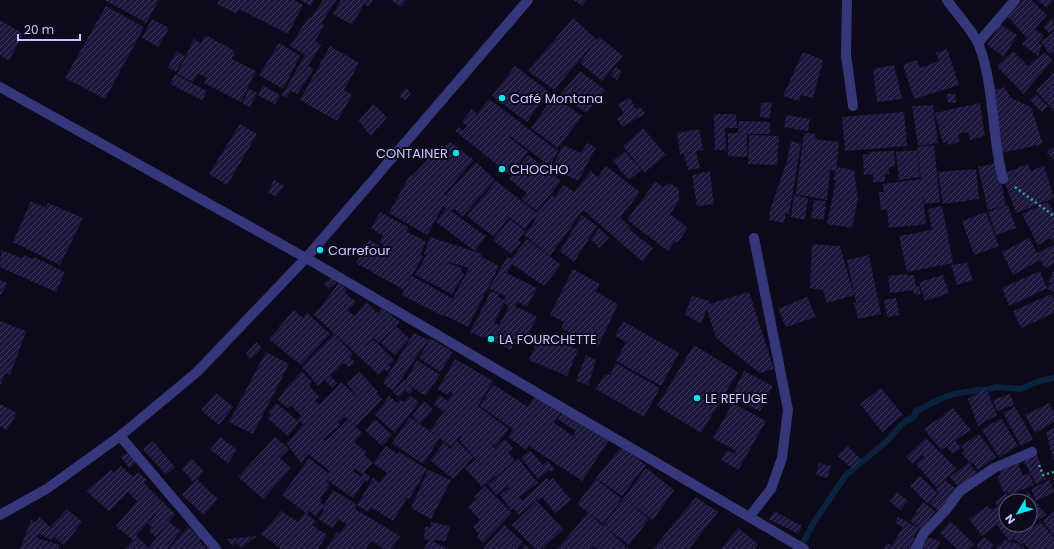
<svg xmlns="http://www.w3.org/2000/svg" width="1054" height="549" font-family="Poppins,sans-serif">
  <style>
    .lines { fill: none; stroke-linecap: round; stroke-linejoin: round }
    .stream { stroke: #0b223e; stroke-width: 6 }
    .building { fill: url(#building-hatch); fill-rule: evenodd }
    .path { stroke: #2cab9b; stroke-width: 2.5; stroke-dasharray: 2 3; stroke-linecap: butt }
    .minor { stroke: #36377a; stroke-width: 10 }
    .poi-dot { fill: #01e6ef; stroke: #0d0b1b; stroke-width: 1.5 }
    .labels { text-anchor: middle; stroke-width: 4; stroke-linejoin: round; paint-order: stroke }
    .poi-label { font-size: 13px; fill: #c8c5ff; stroke: #0d0b1b; text-anchor: start }
  </style>
  <defs>
    <pattern id="building-hatch" width="6" height="6" patternUnits="userSpaceOnUse"><rect width="6" height="6" fill="#1c173c"/><path d="M-1 1l2-2M0 6l6-6M5 7l2-2" fill="none" stroke="#3c3759"/></pattern>
  </defs>
  <rect width="100%" height="100%" fill="#0d0b1b"/>
  <g class="lines">
    <!-- stream -->
    <path class="stream" d="M800 549 814 522 846 475 886 442 904 422 914 417 916 411 940 399 954 394 979 390H987L995 387 1020 389 1040 381 1054 378"/>
  </g>
  <!-- building -->
  <path class="building" d="M105 0H159L146 23Z
    M219 0H294L303 5 288 34 239 9 237 14 217 4Z
    M300 0H314L311 6Z
    M323 0H336L321 24 324 26 315 41 321 45 308 66 314 69 297 94 291 91 286 98 282 95 305 55 290 46 307 20 310 17 311 18Z
    M341 0H373L369 7 364 4 352 25 333 14Z
    M390 0H406L401 7Z
    M574 0H587L582 6Z
    M1022 0H1031L1047 15 1034 29 1044 35 1038 43 1042 45 1038 56 1022 44 1027 38 1007 16Z
    M1037 0H1053L1047 8Z
    M106 6 144 27 105 99 65 78Z
    M573 18 597 40 599 37 623 56 602 81 580 63 595 42 554 90 528 71Z
    M1053 18 1054 29 1049 33 1043 27Z
    M152 19 169 28 158 47 142 38Z
    M0 20 23 34 9 61 0 55Z
    M1000 24 1017 35 1004 57 987 45Z
    M1054 32V51L1049 54 1041 41Z
    M205 35 235 51 232 59 256 71 241 102 204 83 207 78 198 73 193 82 177 74 194 39 201 43Z
    M279 43 300 56 283 89 259 75Z
    M330 46 359 63 344 90 352 95 337 121 300 100Z
    M947 49 959 85 914 99 903 65 917 60 920 68 939 61 936 53Z
    M177 51 185 56 176 72 168 67Z
    M1013 51 1028 66 1045 53 1053 60 1023 94 997 66Z
    M803 52 823 60 813 98 801 95 799 101 783 96Z
    M894 65 902 99 877 102 873 69Z
    M515 66 548 91 527 122 492 96Z
    M616 67 622 72 617 80 610 75Z
    M580 71 605 90 587 113 560 95Z
    M1054 73V111L1036 91Z
    M175 74 207 91 202 100 170 84Z
    M263 85 280 95 275 104 258 95Z
    M1004 87 1011 98 1031 107 1043 144 1001 153 995 90Z
    M406 88 411 93 405 100 399 96Z
    M249 89 257 93 250 107 242 103Z
    M947 94H955L956 103H948Z
    M1036 94 1048 106 1042 112 1030 100Z
    M554 96 582 116 558 148 531 128Z
    M630 98 636 109 640 107 645 114 622 127 617 118 624 114 618 104Z
    M489 99 558 151 550 166 510 136 509 137 528 152 510 175 455 131 458 127 463 131 467 126 462 122 472 109 477 114Z
    M772 102 770 118 760 117 761 103Z
    M980 103 985 136 970 140 968 132 958 134 960 142 948 145 947 142 943 143 935 113Z
    M373 104 387 117 371 136 359 121Z
    M933 105 938 143 918 146 912 106Z
    M904 112 907 146 845 151 842 117Z
    M714 114H736L737 128H725L726 150H715Z
    M786 115 810 119 808 131 784 127Z
    M739 121 770 122V134H747V157L728 156V133H738Z
    M240 124 257 134 227 185 209 174Z
    M643 128 666 155 644 173 623 146Z
    M699 129 703 150 696 151 700 168 688 170 684 154 694 151 680 154 677 133Z
    M804 133 816 134 815 139 839 142 836 171 830 170 827 200 796 194Z
    M749 135 779 136 777 165 748 164Z
    M791 141 801 144 789 214 786 213 784 223 769 220 770 210 787 161Z
    M450 142 474 160 444 194 448 196 447 193 476 162 495 180 462 217 455 209 451 211 486 236 475 251 436 222 446 208 443 206 427 235 389 213 410 175 412 176 442 145 444 147Z
    M587 143 596 147 578 181 552 167 563 145 581 153Z
    M934 145 940 202 925 204 923 194 926 224 889 228 887 209 881 210 879 192H884L883 184 921 179 917 147Z
    M1052 148H1054V159L1047 153Z
    M917 150 920 177 899 180 896 152Z
    M625 151 641 170 629 180 613 161Z
    M894 151 895 167H889V174H885V182H873V174L864 175 863 155 869 154V152Z
    M528 155 561 181 537 211 521 199 527 193 509 179Z
    M997 163 1006 206 1008 205 1016 228 996 235 988 212 1004 206 988 210 978 167Z
    M1028 164 1031 171 1044 166 1054 198 1016 213 1004 180 1005 173Z
    M606 166 640 192 620 218 631 227 629 229 653 248 643 262 583 210 550 256 524 235 536 219 534 218 525 229 509 217 494 237 467 216 496 181 537 213 552 195 554 198 564 185 574 192 591 171 598 177Z
    M837 167 854 170 858 199 852 228 827 224 836 180H833Z
    M976 169 979 199 943 204 938 172Z
    M710 171 714 204 697 206 692 175Z
    M274 180 284 186 276 197 268 192Z
    M655 182 663 187 670 183 679 189V201L670 214 688 228 677 243 675 241 668 251 627 220Z
    M794 195 808 198 805 220 791 217Z
    M814 200 826 201 824 220 811 218Z
    M31 201 46 208 48 203 83 218 60 265 13 242Z
    M1048 202 1054 213V243L1051 238 1038 245 1022 214Z
    M942 206 953 263 907 272 899 236 932 230 928 209Z
    M380 212 408 227 406 231 426 242 420 254 423 256 404 290 356 263 369 240 382 247 383 245 379 242 383 235 371 229Z
    M986 212 999 246 974 255 962 221Z
    M582 215 597 226 574 262 560 251Z
    M510 219 525 231 518 240 521 242 511 254 493 240Z
    M599 228 609 238 599 248 591 239Z
    M430 237 482 254 480 256 499 266 468 327 444 315 469 268 449 262 448 263 462 268 461 271 464 274 452 294 415 275 427 254H424Z
    M1029 238 1037 253 1054 245V263L1045 268 1040 260 1013 275 1002 252Z
    M527 239 561 265 544 286 512 264 507 273 537 288 527 307 518 302 515 306 537 317 525 340 517 337 511 350 484 336 491 321 483 338 470 332 491 291 499 294 498 297 504 300 506 297 489 288 507 257 511 259ZM504 303 509 306 499 325 494 323Z
    M812 244 840 246 854 295 827 303 823 290 810 288Z
    M1 250 22 258 24 255 33 259 34 257 65 272 56 292 0 267Z
    M869 255 881 314 858 319 854 303 870 300 856 302 847 260Z
    M967 263 973 280 957 285 951 265Z
    M573 269 600 284 596 292 618 304 598 347 561 328 564 322 550 315Z
    M1040 271 1047 288 1009 306 1002 288Z
    M1054 271V292L1047 289 1051 283 1048 281Z
    M906 274 907 276 914 275 916 287 919 286 921 294 914 295 913 290 890 293 888 276Z
    M943 275 949 293 925 301 919 282Z
    M412 276 453 299 443 316 402 295Z
    M332 277 336 283 328 289 324 283Z
    M0 280 7 283 1 295H0Z
    M339 283 347 289 344 292 356 302 348 311 355 316 366 302 378 313 382 308 400 322 379 343 374 338 362 350 374 340 394 360 389 365 391 368 387 372 385 369 379 375 314 315Z
    M749 292 774 369 759 373 716 338 707 309 701 324 685 314 692 296 710 301 709 304Z
    M1052 294 1054 299V313L1021 328 1013 311Z
    M807 297 816 317 786 327 778 309Z
    M896 298 899 315 887 317 884 300Z
    M294 310 303 318 307 313 330 334 301 365 269 339Z
    M0 321 26 331 10 375 5 373 0 387Z
    M623 321 679 353 661 386 616 361 626 342 615 336Z
    M396 326 410 339 395 355 381 343Z
    M414 333 428 340 393 391 383 383Z
    M541 333 578 350 567 376 529 360Z
    M334 334 353 354 350 357 355 362 349 367 344 363 330 375 337 383 332 388 325 380 318 386 302 367Z
    M430 338 453 352 440 372 419 358Z
    M256 342 262 348 251 359 246 354Z
    M694 345 738 372 701 433 657 406Z
    M266 352 289 364 253 434 229 422Z
    M586 355 596 360 588 385 576 381Z
    M455 359 493 381 478 406 509 429 495 446 492 444 494 448 505 439 513 448 508 452 515 461 482 487 465 468 476 460 459 440 462 437 460 436 451 447 430 430 444 412 434 404 440 395 448 401 453 393 450 391 447 395 438 389Z
    M417 360 440 375 425 396 405 382Z
    M616 363 660 388 644 417 596 389 605 374 610 375Z
    M302 371 312 382 309 386 319 396 315 401 319 405 341 382 360 400 346 383 360 372 378 392 376 393 382 399 357 426 352 422 362 433 354 442 366 452 364 455 373 463 362 474 355 469 353 471 361 477 364 472 370 477 367 482 365 480 353 498 327 480 326 481 330 485 320 498 322 500 320 502 324 505 333 490 357 505 373 478 380 483 387 473 373 463 386 446 398 454 399 452 427 469 409 499 407 498 393 521 371 507 368 512 357 505 355 509 400 536 391 549H384L371 541 366 549H326L337 532 340 534 346 524 338 519 333 528 318 519 324 510 322 509 316 517 310 511 307 515 316 521 312 525 327 535 318 548 320 549H281L261 534 281 511 298 522 305 512 282 495 309 458 328 473 335 465 330 471 308 454 301 463 287 444 303 424 297 419 301 416 291 405 299 398 288 408 278 400 288 385ZM344 417 349 419 325 441 323 439 340 425 338 423Z
    M744 371 773 386 760 411 731 397Z
    M404 380 414 390 409 394 405 390 399 397 393 392Z
    M493 384 528 407 536 395 561 412 554 423 573 436 576 431 558 419 564 410 609 440 582 481 529 446 526 450 508 437 513 429 480 406Z
    M881 388 903 415 882 432 860 404Z
    M986 388 997 415 978 426 968 399Z
    M216 393 233 407 219 425 201 410Z
    M1010 394 1014 405 997 411 993 400Z
    M410 395 419 402 395 433 375 415 389 396 397 403 400 399 404 402Z
    M424 401 433 409 420 424 412 416Z
    M276 403 299 422 288 436 268 419 271 414 268 412Z
    M733 403 766 421 738 470 721 460 727 450 735 454 736 451 713 438Z
    M1049 403 1054 413V422L1035 433 1025 415Z
    M0 404 17 413 7 430 0 426Z
    M1015 407 1033 439 1021 446 1003 413Z
    M953 408 971 430 941 450 924 429Z
    M410 417 440 438 423 464 392 443Z
    M1001 418 1018 446 999 457 982 430Z
    M375 419 392 435 382 446 365 430Z
    M1054 428V461L1046 432Z
    M979 434 996 457 978 470 972 462 970 464 977 473 958 487 950 477 969 462 962 453 965 451 961 446Z
    M220 437 237 450 228 463 210 450Z
    M275 437 289 449 280 458 291 468 263 499 238 477Z
    M926 438 957 469 936 487 916 464 924 457 922 455 913 464 906 457Z
    M153 441 175 467 166 475 143 449Z
    M457 441 473 457 453 479 430 460 444 443 451 449Z
    M955 441 961 448 953 454 947 447Z
    M622 446 646 465 622 496 596 478Z
    M847 446 861 459 852 469 838 456Z
    M530 450 543 465 548 461 554 469 551 472 549 470 538 479 521 458Z
    M130 451 138 461 129 468 121 457Z
    M1036 453 1046 479 1036 484 1023 459Z
    M191 458 204 471 193 482 182 469Z
    M519 459 538 483 519 497 522 501 547 478 549 481 553 478 571 500 555 513 542 497 538 500 533 495 537 500 519 515 513 508 519 503 511 510 500 495 509 488 508 486 496 495 488 484Z
    M819 463 831 466 827 478 816 475Z
    M1018 463 1023 476 1029 473 1034 485 1009 495 1008 492 1004 493 997 476 1001 474 1000 471Z
    M121 466 133 477 138 472 147 480 144 483 175 514 156 537 149 531 152 527 148 524 156 515 155 514 136 536 148 547 147 549H125L133 540 116 526 137 501 128 492 109 511 86 491 111 470 114 473Z
    M646 468 674 490 653 520 631 504 649 519 629 545 603 526Z
    M428 470 451 480 431 519 411 508Z
    M920 476 938 493 928 504 910 486Z
    M197 479 218 499 204 515 182 495Z
    M596 479 622 499 603 524 577 504Z
    M945 480 958 490 941 513 930 504 940 492 939 493 936 489Z
    M1050 480 1054 492 1036 501 1031 489Z
    M485 486 512 513 483 543 477 537 479 534 473 527 480 520 468 507 476 499 474 497Z
    M897 492 908 501 900 510 890 501Z
    M1028 492 1046 515 1034 523 1030 518V501H1017Z
    M1006 493 1012 501H1006V525H1030L1032 528 1040 522 1054 537V549H1030L1023 543 1021 545 1014 539 1010 542 997 525 982 536 969 519 988 506 992 510 998 506 995 502Z
    M696 497 718 512 689 549H653Z
    M537 501 563 529 542 549H535L512 525Z
    M923 502 935 511 922 530 910 521Z
    M67 509 82 522 64 545 54 537 52 540 39 534 37 538 60 545 58 549H20L31 520 36 522 40 517 50 527Z
    M774 511 802 526 798 534 769 519Z
    M1054 512V536L1043 521Z
    M588 513 608 530 629 549H597L593 546 591 549H557Z
    M898 517 919 528 913 538 919 540 914 549H883L887 543 892 546 903 527 895 523Z
    M950 521 974 544 969 549H957L940 533Z
    M169 522 181 531 167 549H148Z
    M431 522 450 526 446 541 435 540 434 542 448 549H424L429 540 424 539 425 527H431Z
    M504 525 523 542 517 549H483Z
    M188 527 202 538 199 541 208 549H169Z
    M738 528 758 544 754 549H721Z
    M257 536 241 548 237 543 232 546 227 539Z
    M924 536 940 541 937 549H919Z
    M984 537 994 545 991 549H980L976 545Z
    M1005 539 1012 544 1013 541 1025 549H995Z
    M525 545 530 549H521Z"/>
  <g class="lines">
    <!-- path -->
    <path class="path" d="M1015 187 1054 216
      M1039 465 1043 475 1054 472"/>
    <!-- minor -->
    <path class="minor" d="M847 0 846 55 853 106
      M947 0C955 12 974 32 979 45 995 88 991 135 1003 179
      M978 43 1015 0
      M0 87 306 258 804 549
      M120 436 216 549
      M0 515 48 488 120 436 197 372 306 258 528 0
      M750 516 771 489 782 458 788 410 754 238
      M916 549 923 534 946 510 960 491 994 468 1032 452"/>
  </g>
  <!-- markers -->
  <g class="poi-dot">
    <circle cx="502" cy="98" r="4"/>
    <circle cx="456" cy="153" r="4"/>
    <circle cx="502" cy="169" r="4"/>
    <circle cx="320" cy="250" r="4"/>
    <circle cx="491" cy="339" r="4"/>
    <circle cx="697" cy="398" r="4"/>
  </g>
  <g class="labels">
    <!-- poi labels -->
    <g class="poi-label">
      <text x="510" y="103">Café Montana</text>
      <text x="448" y="158" text-anchor="end">CONTAINER</text>
      <text x="510" y="174">CHOCHO</text>
      <text x="328" y="255">Carrefour</text>
      <text x="499" y="344">LA FOURCHETTE</text>
      <text x="705" y="403">LE REFUGE</text>
    </g>
  </g>
  <!-- north arrow -->
  <g transform="translate(1018 513) rotate(232)"><circle r="19" fill="#0d0b1b" stroke="#585576"/>
  <path d="M0-3L7 15L0 10L-7 15Z" fill="#01e6ef"/>
  <text y="-6" font-size="11" font-weight="bold" text-anchor="middle" fill="#c8c5ff">N</text>
  </g>
  <!-- scale -->
  <path d="M18 34v6h62v-6" fill="none" stroke="#c8c5ff" stroke-width="2"/>
  <text x="24" y="34" font-size="12" fill="#c8c5ff" stroke="#0d0b1b" stroke-width="3" paint-order="stroke">20 m</text>
</svg>
